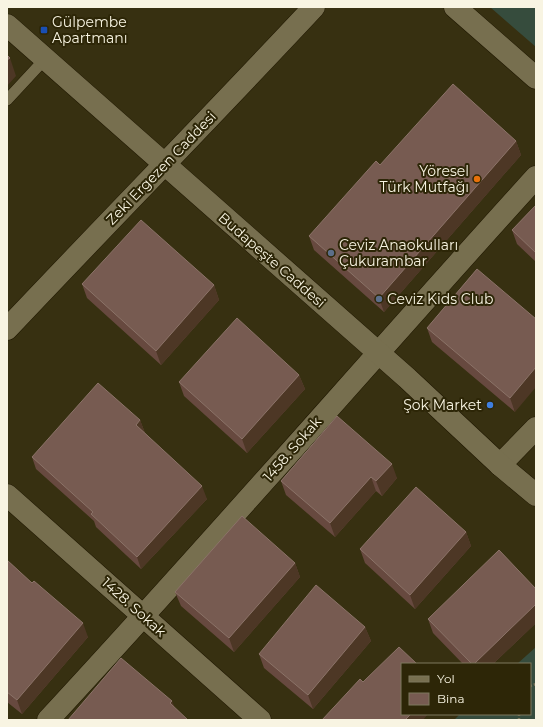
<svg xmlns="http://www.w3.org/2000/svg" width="543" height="727" font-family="Montserrat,sans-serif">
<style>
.green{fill:#364c3d}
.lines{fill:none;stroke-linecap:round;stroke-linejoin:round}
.service-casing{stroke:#1f1700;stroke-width:12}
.minor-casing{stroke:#1f1700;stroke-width:23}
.tertiary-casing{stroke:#1f1700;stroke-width:23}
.path{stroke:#7a7459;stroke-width:2.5;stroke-dasharray:2 2;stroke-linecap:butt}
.service{stroke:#776f4f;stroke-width:11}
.minor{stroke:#776f4f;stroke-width:22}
.tertiary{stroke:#776f4f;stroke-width:22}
.wall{fill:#67493f}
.shaded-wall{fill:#4d3725}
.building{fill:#775b51;stroke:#8b7368}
.transit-dot{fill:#1a4fb4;stroke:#2d2607;stroke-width:1.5}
.food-dot{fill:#e8710a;stroke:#2d2607;stroke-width:1.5}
.service-dot{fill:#5c6f8a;stroke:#2d2607;stroke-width:1.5}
.shop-dot{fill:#3f7fe0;stroke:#2d2607;stroke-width:1.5}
.labels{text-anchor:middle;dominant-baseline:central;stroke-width:4;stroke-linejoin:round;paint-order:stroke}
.poi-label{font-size:14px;fill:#f8f4e2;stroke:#2d2607;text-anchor:start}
.street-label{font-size:14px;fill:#f8f4e2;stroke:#2d2607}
</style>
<rect width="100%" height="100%" fill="#373011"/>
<path class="green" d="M490,7h46v40z
M536,647v73h-82l6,-6h70v-50h-13z"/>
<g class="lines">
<g class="service-casing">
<path id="service" d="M7,100l38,-41"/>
</g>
<g class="minor-casing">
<path id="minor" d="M455,7l81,71
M7,329c102,-108 206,-214 307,-322
M500,465l36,-37
M7,495l253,225
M48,720c165,-178 324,-362 488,-543"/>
</g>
<g class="tertiary-casing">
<path id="tertiary" d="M7,25l400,353 93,87 36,30"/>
</g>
<path class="path" d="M530,686l6,-2
M519,720v-6"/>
<use href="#service" class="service"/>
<use href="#minor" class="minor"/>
<use href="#tertiary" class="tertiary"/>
</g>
<path class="wall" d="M516,141l5,14 -137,157 -70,-62 -5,-14 71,-71z
M536,205v57l-19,-18 -5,-14z
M477,269l38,143 -83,-70 -5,-14z
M82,284l132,1 5,15 -58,65 -74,-67z
M299,375l6,14 -58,64 -63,-57 -5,-14z
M337,416l60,62 -15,18 -6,-5 -41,46 -49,-42 -5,-14z
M140,420l5,13 62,66 -66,70 -45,-42 -2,-6 -58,-52 -4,-12z
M466,532l5,14 -56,63 -50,-46 -5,-14z
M7,560l81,77 -66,77 -15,-12z
M295,563l5,14 -66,75 -53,-46 -6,-14z
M536,589v34l-43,41h-30l-30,-31 -5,-14z
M365,627l6,14 -58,68 -49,-41 -5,-14z"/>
<path class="shaded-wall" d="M10,58l6,18 -9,10v-26z
M516,141l5,14 -137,157 -5,-14z
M214,285l5,15 -58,65 -5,-14z
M536,367v20l-21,25 -5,-14z
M299,375l6,14 -58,64 -5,-14z
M140,420l5,13 -9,-8z
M392,464l5,14 -15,18 -6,-15z
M371,477l5,14 -41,46 -5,-14z
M202,486l5,13 -66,70 -4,-12z
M466,532l5,14 -56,63 -5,-14z
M295,563l5,14 -66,75 -5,-14z
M536,604v19l-43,41h-19z
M83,623l5,14 -66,77 -5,-14z
M365,627l6,14 -58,68 -5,-14z
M172,701l6,14 -8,-12z
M411,714h17l-5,6h-18z"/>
<path class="building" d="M7,55l3,3 -3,2z
M453,84l63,57 -137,157 -70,-62 67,-75 4,4z
M536,205v48l-24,-23z
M141,220l73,65 -58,66 -74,-67z
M477,269l59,50v48l-26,31 -83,-70z
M237,318l62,57 -57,64 -63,-57z
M98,383l42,37 -4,5 66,61 -65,71 -46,-43 2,-2 -61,-55z
M337,416l55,48 -16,17 -5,-4 -41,46 -49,-42z
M416,487l50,45 -56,63 -50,-46z
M242,516l53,47 -66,75 -54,-46z
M499,550l37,39v15l-62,60h-2l-44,-45z
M7,560l25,23 2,-2 49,42 -66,77 -10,-8z
M316,585l49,42 -57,68 -49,-41z
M399,647l18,17h-15v50h9l-6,6h-83l38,-41 3,3z
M121,658l51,43 -2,2 18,17h-120z"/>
<rect class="transit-dot" x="40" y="26" width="8" height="8" rx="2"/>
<circle class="food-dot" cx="477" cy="179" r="4"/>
<g class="service-dot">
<circle cx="331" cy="253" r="4"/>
<circle cx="379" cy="299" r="4"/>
</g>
<circle class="shop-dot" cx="490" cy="405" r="4"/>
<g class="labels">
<g class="poi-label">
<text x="52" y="22">Gülpembe<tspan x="52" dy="16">Apartmanı</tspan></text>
<text x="469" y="171" text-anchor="end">Yöresel<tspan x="469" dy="16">Türk Mutfağı</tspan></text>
<text x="339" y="245">Ceviz Anaokulları<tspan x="339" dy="16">Çukurambar</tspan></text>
<text x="387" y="299">Ceviz Kids Club</text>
<text x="482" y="405" text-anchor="end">Şok Market</text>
</g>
<g class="street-label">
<text transform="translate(161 168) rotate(-46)">Zeki Ergezen Caddesi</text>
<text transform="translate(272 260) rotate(41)">Budapeşte Caddesi</text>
<text transform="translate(292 449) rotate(-49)">1458. Sokak</text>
<text transform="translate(134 607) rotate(42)">1428. Sokak</text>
</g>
</g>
<rect width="543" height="727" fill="none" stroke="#f8f4e2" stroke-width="16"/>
<rect x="401" y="663" width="130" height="52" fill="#2d2607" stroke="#7e785f"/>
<rect x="409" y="676" width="20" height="6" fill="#776f4f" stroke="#7e785f"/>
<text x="437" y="683" font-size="12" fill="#f8f4e2">Yol</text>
<rect x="409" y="693" width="20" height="12" fill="#775b51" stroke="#7e785f"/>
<text x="437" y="703" font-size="12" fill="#f8f4e2">Bina</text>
</svg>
